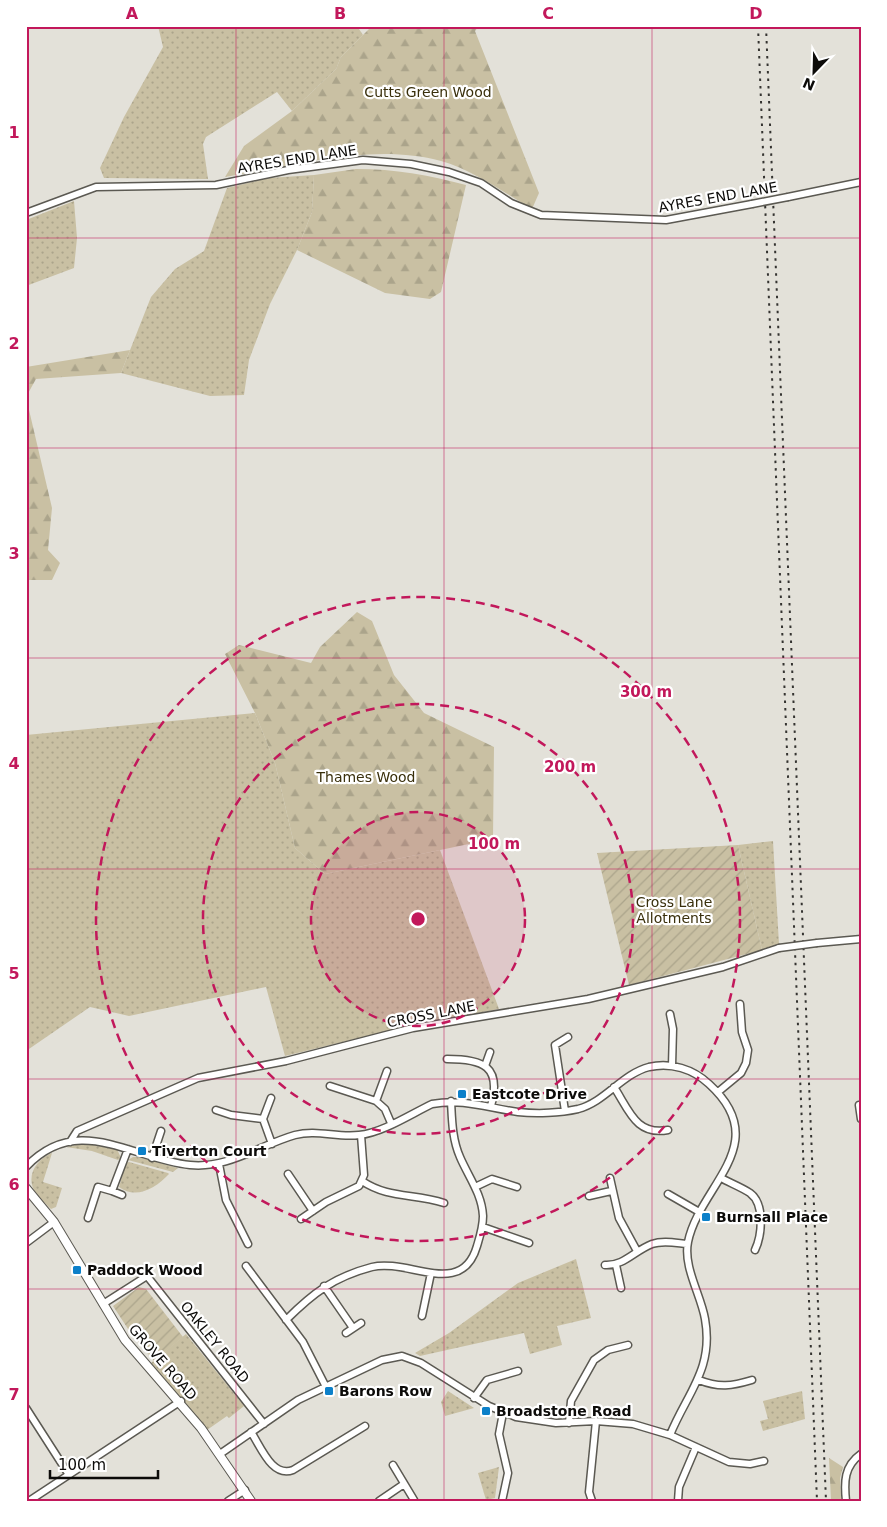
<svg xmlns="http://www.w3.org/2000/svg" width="887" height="1527" font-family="'DejaVu Sans',sans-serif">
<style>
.grass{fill:url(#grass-dots)}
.forest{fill:url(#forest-firs)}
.garden{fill:url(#garden-furrows)}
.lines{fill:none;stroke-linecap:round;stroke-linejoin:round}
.minor-casing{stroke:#5b5952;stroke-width:9}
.tertiary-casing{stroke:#5b5952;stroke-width:10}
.minor{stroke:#fff;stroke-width:6}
.tertiary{stroke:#fff;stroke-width:8}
.rail{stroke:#343330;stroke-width:2;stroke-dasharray:2.5 5;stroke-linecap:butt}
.minor-bridge-casing{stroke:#5b5952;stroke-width:9;stroke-linecap:butt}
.minor-bridge{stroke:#fff;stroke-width:6}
.grid{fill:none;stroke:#c2185b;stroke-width:1;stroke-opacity:0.55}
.ring{fill:none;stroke:#c2185b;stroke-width:2.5;stroke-dasharray:9 6}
.poi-dot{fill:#0c80c9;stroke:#fff;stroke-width:2}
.labels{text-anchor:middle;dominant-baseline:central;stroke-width:4.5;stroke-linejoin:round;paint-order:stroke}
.park-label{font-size:14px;fill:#392f0b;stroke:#fff}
.street-label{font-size:14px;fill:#0c0b09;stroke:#fff}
.poi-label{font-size:14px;font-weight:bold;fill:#0c0b09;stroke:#fff;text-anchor:start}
.centre{fill:#c2185b;stroke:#fff;stroke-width:2.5}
.ring-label{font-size:15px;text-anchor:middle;font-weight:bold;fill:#c2185b;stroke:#fff;stroke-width:4.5;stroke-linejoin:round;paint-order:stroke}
.neatline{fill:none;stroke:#c2185b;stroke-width:2}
.grid-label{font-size:16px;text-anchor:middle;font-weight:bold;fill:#c2185b}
</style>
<defs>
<pattern id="grass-dots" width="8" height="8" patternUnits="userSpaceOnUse" patternTransform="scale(1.25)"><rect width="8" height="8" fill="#c9c0a3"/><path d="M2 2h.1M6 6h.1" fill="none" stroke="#aba48b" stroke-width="1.8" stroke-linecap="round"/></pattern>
<pattern id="forest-firs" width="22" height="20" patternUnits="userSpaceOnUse" patternTransform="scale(1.25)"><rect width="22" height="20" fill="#c9c0a3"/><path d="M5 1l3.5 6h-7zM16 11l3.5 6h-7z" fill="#aba48b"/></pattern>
<pattern id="garden-furrows" width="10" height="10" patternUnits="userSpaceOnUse" patternTransform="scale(1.25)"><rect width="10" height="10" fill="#c9c0a3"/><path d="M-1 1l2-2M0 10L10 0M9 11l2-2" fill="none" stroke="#aba48b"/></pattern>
</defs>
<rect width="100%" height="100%" fill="#e3e1d9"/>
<path class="grass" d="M158,26h199l6,9 -22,22 -5,12 -44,42 -15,-19 -71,45 -3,7 5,35 -104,-1 -4,-10 24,-51 39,-70z
M314,175l-2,37 -15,38 -27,54 -21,56 -5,35 -34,1 -89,-23 30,-76 24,-28 29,-18 23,-63 42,-10z
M74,201l3,37 -3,30 -48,18v-66z
M255,713l20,50 20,85 30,26 115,-24 59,159 -83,15 -131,32 -19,-69 -137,29 -39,-9 -64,44v-316z
M773,841l6,103 -17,6 -24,-105z
M87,1143l15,1 15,5 4,9 -3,2 -26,-9 -26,-4z
M52,1153l-9,29 19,6 -6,19 -5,2c-6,-6 -15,-13 -18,-21 -6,-16 6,-30 19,-35z
M133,1157h5l40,11 -5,4 -45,-12z
M129,1162l39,11 1,1c-13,14 -33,26 -50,13l7,-24z
M576,1259l15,59 -34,8 5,19 -32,9 -6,-21 -104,23 -5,-3 34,-20 69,-50z
M186,1334l58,72 -15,12 -2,-2 -20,14 -56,-67z
M448,1391l26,17 -29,8 -4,-14z
M802,1391l3,28 -42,12 -3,-10 8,-2 -5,-18z
M499,1467l-4,31 -9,2 -8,-27z"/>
<path class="forest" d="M372,26h107l-4,5 64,162 -7,16c-29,-17 -59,-39 -91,-48 -68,-19 -149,5 -216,16l19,-31 48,-35 44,-42 5,-12z
M356,169c40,0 72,6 110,16l-25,107 -11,7 -45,-6 -88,-43 15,-38 2,-37z
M130,350l-9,23 -85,6 -10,18v-30z
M26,397l26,111 -4,42 12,13 -8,17h-26z
M357,612l15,9 22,54 30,38 70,34 -1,92 -168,35 -30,-26 -20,-85 -20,-50 -30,-59 14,-9 72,18 9,-16z
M829,1458l14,9 -3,11 1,23h-10z"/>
<path class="garden" d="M738,845l24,105 -133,35 -32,-132z
M139,1287l7,2 37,48 -29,24 -24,-29 -17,-26z"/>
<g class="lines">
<g class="minor-casing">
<path id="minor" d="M788,197l73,-15
M26,213l70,-26 120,-2 72,-15 75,-10 48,4 38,8 32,11 30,20 30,12 125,5 86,-16
M817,943l44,-4
M670,1014l3,15 -1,37
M447,1059c36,0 55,7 44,47
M485,1066l5,-14
M387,1071l-11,30 9,8 6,14
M330,1086l46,15
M614,1087c15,23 22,49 54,43
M718,1092l23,-19 5,-10 2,-13 -6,-18 -2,-28
M271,1098l-8,21 9,25
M859,1105l2,14
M216,1110l15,5 32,4
M565,1111l-10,-66 13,-8
M70,1142l7,-11 121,-53 88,-17 127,-33 175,-29 135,-32 56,-19
M152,1158l9,-27
M219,1164l7,36 22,44
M26,1167c52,-55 105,-8 164,-2 38,4 70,-20 105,-30 22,-6 42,3 64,0 23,-2 52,-21 73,-31 31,-6 56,4 86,8 18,2 42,1 60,-3 27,-7 44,-35 71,-42 22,-5 44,2 60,17 66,60 -10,102 -21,158 -5,25 13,53 17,77 9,50 -18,74 -35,116
M288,1174l25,37
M610,1178l9,40 18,33
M721,1178c9,5 20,9 29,15 15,11 12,42 5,57
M362,1181c27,18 52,12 82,22
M475,1187l17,-8 25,8
M668,1194l33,19
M122,1195l-10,-4 16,-42
M589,1196l22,-5
M88,1218l10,-31 14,4
M301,1219l25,-17 33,-16 5,-11 -3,-40
M483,1227l46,16
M26,1243l28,-21
M605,1265c19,1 29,-14 47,-21 11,-4 24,-1 35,0
M616,1265l5,23
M246,1266l57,76 23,45
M146,1268l1,8 117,148
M324,1286l29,42
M103,1304l44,-28
M422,1316l9,-43
M286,1320c27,-27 48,-43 86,-53 36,-9 90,32 105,-21 3,-10 6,-19 6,-30 -1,-22 -15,-40 -23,-59 -8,-18 -8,-38 -9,-56
M346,1333l15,-10
M699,1380c20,8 33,6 53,0
M474,1398l13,-18 31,-9
M26,1408l43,67
M569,1423l2,-22 23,-41 14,-10 20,-5
M251,1432c10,15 21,46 42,38l72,-44
M220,1454l78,-54 84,-40 20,-4 19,7 68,43 27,11 40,6 40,-2 37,3 37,11 59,27 21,2 14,-3
M393,1465l21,35
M29,1501l152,-100
M228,1501l17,-11
M379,1501l25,-17
M502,1501l6,-28 -9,-39 4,-21
M592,1501l-3,-9 7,-71
M678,1501l1,-14 17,-40
M846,1501c-2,-19 -2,-35 15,-47"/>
</g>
<g class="tertiary-casing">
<path id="tertiary" d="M26,1188l28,34 71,118 76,88 50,73"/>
</g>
<use href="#minor" class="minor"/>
<use href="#tertiary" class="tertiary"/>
<path class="rail" d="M758,26l59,1475
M766,26l60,1475"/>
<g class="minor-bridge-casing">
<path id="minor-bridge" d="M752,204l36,-7
M779,948l38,-5"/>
</g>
<use href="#minor-bridge" class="minor-bridge"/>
</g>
<path class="grid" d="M236,26v1475M444,26v1475M652,26v1475M26,238h835M26,448h835M26,658h835M26,869h835M26,1079h835M26,1289h835"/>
<circle cx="418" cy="919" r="107" fill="#c2185b" fill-opacity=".12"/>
<g class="ring">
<circle cx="418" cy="919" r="107"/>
<circle cx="418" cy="919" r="215"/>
<circle cx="418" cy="919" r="322"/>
</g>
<g class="poi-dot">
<rect x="457" y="1089" width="10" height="10" rx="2.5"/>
<rect x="137" y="1146" width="10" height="10" rx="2.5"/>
<rect x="701" y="1212" width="10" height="10" rx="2.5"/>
<rect x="72" y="1265" width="10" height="10" rx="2.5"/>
<rect x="324" y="1386" width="10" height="10" rx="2.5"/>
<rect x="481" y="1406" width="10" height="10" rx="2.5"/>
</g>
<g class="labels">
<g class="park-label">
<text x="428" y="92">Cutts Green Wood</text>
<text x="366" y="777">Thames Wood</text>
<text x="674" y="902">Cross Lane<tspan x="674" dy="16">Allotments</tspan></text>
</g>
<g class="street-label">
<text transform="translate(297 159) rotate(-9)">AYRES END LANE</text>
<text transform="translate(718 197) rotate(-10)">AYRES END LANE</text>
<text transform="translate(431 1014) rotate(-11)">CROSS LANE</text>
<text transform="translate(215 1342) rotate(51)">OAKLEY ROAD</text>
<text transform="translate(163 1362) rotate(49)">GROVE ROAD</text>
</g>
<g class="poi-label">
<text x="472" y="1094">Eastcote Drive</text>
<text x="152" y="1151">Tiverton Court</text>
<text x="716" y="1217">Burnsall Place</text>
<text x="87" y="1270">Paddock Wood</text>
<text x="339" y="1391">Barons Row</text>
<text x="496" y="1411">Broadstone Road</text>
</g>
</g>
<circle cx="418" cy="919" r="8" class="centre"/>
<g class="ring-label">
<text x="646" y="697">300 m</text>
<text x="570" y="772">200 m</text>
<text x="494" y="849">100 m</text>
</g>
<rect width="887" height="1527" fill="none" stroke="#ffffff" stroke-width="55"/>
<g transform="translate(814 72) rotate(203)" stroke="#ffffff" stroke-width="4" paint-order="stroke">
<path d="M0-4L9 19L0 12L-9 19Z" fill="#0c0b09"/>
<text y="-8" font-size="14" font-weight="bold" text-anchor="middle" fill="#0c0b09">N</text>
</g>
<path d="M50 1470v8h108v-8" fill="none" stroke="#0c0b09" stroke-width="2.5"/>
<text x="58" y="1470" font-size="15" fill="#0c0b09" stroke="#ffffff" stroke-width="4" paint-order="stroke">100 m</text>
<rect x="28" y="28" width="832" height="1472" class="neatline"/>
<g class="grid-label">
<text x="132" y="19">A</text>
<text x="340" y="19">B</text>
<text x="548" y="19">C</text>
<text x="756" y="19">D</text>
<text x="14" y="138">1</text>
<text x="14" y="349">2</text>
<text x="14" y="559">3</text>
<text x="14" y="769">4</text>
<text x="14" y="979">5</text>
<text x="14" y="1190">6</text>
<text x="14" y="1400">7</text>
</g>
</svg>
